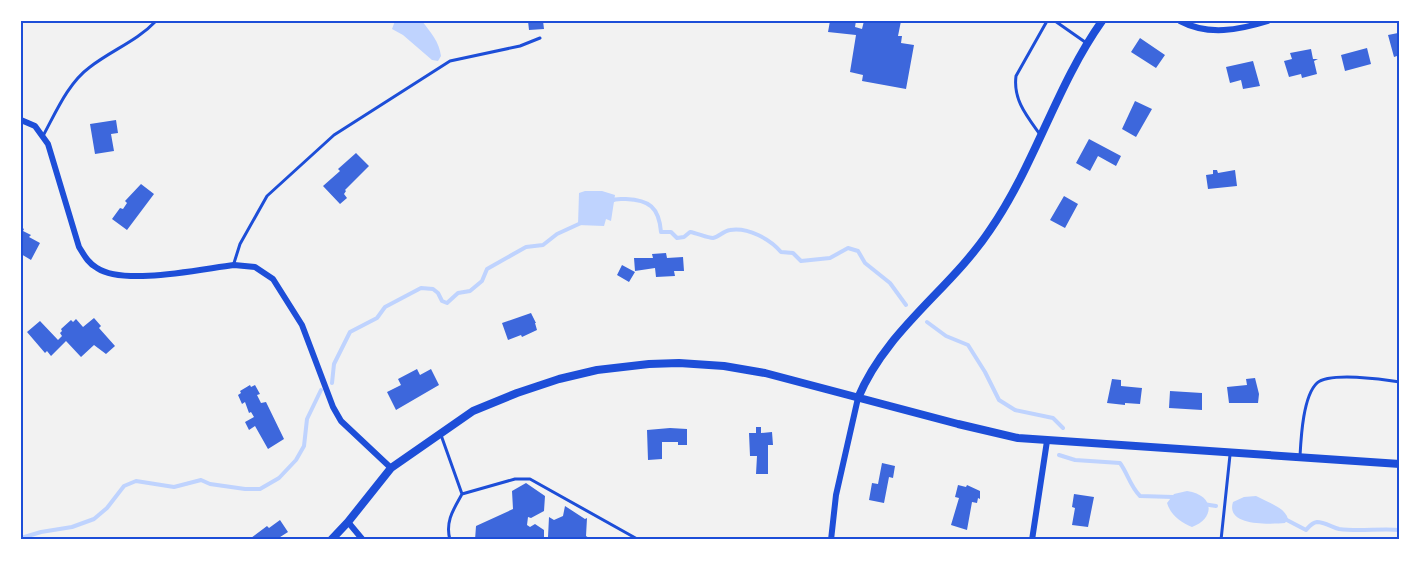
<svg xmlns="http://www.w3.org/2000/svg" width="1421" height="561" font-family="Jost,sans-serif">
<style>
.water{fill:#bfd3fe}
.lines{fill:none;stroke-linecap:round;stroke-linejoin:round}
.stream{stroke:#bfd3fe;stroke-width:4}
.building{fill:#3d67dc}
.service{stroke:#1d4ed8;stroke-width:3}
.minor{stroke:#1d4ed8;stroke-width:6}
.tertiary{stroke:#1d4ed8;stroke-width:8}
.neatline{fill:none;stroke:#1d4ed8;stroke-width:2}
</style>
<rect width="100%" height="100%" fill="#f2f2f2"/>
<path class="water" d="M395,21h27c9,12 17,20 19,35l-3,5 -6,-1 -29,-25 -11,-6z
M585,191h17l13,4 -4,26 -5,-2 -2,7 -26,-1 1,-32z
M1187,491c28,4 28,28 5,36 -11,-4 -22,-13 -25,-24l7,-9z
M1256,496c11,6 29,11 32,23l-3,4c-14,1 -60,4 -52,-21l11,-5z"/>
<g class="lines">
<path class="stream" d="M611,201c5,-3 9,-2 15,-2 23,1 33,8 35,33h10l6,6 7,-1 6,-5c7,1 17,6 23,6 6,-1 10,-7 17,-8 18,-3 40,9 51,22l12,1 8,8 29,-3 18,-10 10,3 7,12 25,20 16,22
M927,322l19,14 22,9 17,27 14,28 16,10 38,8 10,10
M332,383l2,-19 16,-32 27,-14 8,-11 36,-19 12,1 5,4 4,8 5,2 11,-10 12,-2 12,-10 5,-12 39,-22 17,-2 14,-11 24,-11
M1059,455l16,5 45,3c8,11 10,23 20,33l33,1
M1203,504l13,2
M1283,518l23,12c3,-3 5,-7 11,-8 7,0 15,5 22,7 21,3 40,-1 61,1
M21,538l20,-6 31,-5 22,-8 13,-11 17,-22 12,-5 38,6 27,-7 9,4 35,5h15l19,-11 17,-18 8,-14 3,-27 14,-29"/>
</g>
<path class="building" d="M528,21h15l1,8 -15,1z
M830,21h26l-1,6 7,2 2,-8h37l-3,15h4l-1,7 13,2 -8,44 -44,-8 1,-6 -13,-3 6,-37 -28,-3z
M1400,30v25l-6,2 -6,-22 10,-2 -1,-2z
M1140,38l25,17 -9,13 -25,-16z
M1367,48l4,16 -26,7 -4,-16z
M1311,49l2,10h5l-4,2 3,13 -15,4 -1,-4 -12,3 -5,-16 8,-2 -2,-6z
M1253,61l7,25 -17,3 -2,-9 -11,3 -4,-16z
M1135,101l17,8 -16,28 -14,-8z
M116,120l2,13 -7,1 3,17 -19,3 -5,-30z
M1089,139l32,17 -5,10 -18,-10 -8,15 -14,-8z
M356,153l13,13 -24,24 1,1 -2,3 3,4 -7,6 -17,-18 17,-15 -2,-2z
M1213,170h4l1,3 17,-3 2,16 -29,3 -2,-14 7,-1z
M141,184l13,10 -27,36 -15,-11 8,-11 3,1 4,-6 -2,-2z
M1064,196l14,8 -13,24 -15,-8z
M21,227l3,2 -1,2 8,4 -2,2 11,6 -9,17 -10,-6z
M666,253l1,5 16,-1 1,14h-10l1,5 -19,1 -1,-9 -20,3 -1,-13h19l-1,-4z
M622,265l13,7 -6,10 -12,-7z
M531,313l5,10h-1l2,7 -15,7 -1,-2 -13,5 -6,-17z
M94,318l7,8 -2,2 16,18 -9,8 -12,-9 -13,12 -15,-16 -15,15 -4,-5 -2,2 -18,-21 13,-11 18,19 4,-4 -2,-3 2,-2 -1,-2 10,-9 2,2 3,-3 7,8z
M417,369l3,6 11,-6 8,16 -43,25 -9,-18 14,-7 -3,-6z
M1255,378l4,16 -1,9h-29l-2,-16 20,-2 -1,-6z
M1112,379l9,1v6l21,2 -2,16 -15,-1v2l-18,-2z
M250,385l1,2 4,-2 5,9 -3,1 4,8 5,-1 18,37 -16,10 -13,-23 -6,4 -4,-8 9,-5 -3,-5 -2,1 -4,-11 -3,2 -4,-9 3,-2 -1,-2z
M1170,391l32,2v17l-33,-2z
M756,427h5v6l11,-1 1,13h-5v29h-12l1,-18h-7l-1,-23h7z
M670,428l17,1v16h-9v-3h-16v17l-14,1 -1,-30z
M882,463l13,3 -2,12 -4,-1 -5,26 -15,-3 3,-17 6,1z
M526,483l19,13 -1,15 -13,7 -3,-1 -1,8 3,2 5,-3 9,6v10h-69l1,-14 37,-17 -1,-18z
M958,485l8,2 1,-2 13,6v8l-2,-1 -1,5 -5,-1 -5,28 -16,-5 8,-27 -4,-1z
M1074,494l20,3 -6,30 -16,-2 3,-17 -3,-1z
M565,506l20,13 2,-1 -1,18 6,4h-45l-3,-2 4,-1 1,-20 5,3 9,-4z
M280,520l8,12 -11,7 -24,1 -2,-2 16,-12 2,2z"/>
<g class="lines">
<path class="service" d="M1055,21l30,21
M1039,133c-13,-18 -26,-34 -23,-57l31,-55
M43,136c13,-24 25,-53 47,-69 22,-17 47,-26 66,-46
M234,263l6,-19 27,-48 67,-61 116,-74 70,-15 20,-8
M441,435l21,59 53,-15h15l109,61
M1300,456c1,-18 3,-60 17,-73 12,-11 66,-4 83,-1
M450,540c-5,-18 3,-30 12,-46
M1221,540l9,-85"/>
<path class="minor" d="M1180,21c28,15 59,9 88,0
M21,120l14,6 13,18 31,103c5,8 9,16 18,21 27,18 104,1 137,-3l21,2 18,12 29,46 31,82 8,14 50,47
M348,522l15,18
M831,540l5,-45 22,-97
M1032,540l15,-99"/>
<path class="tertiary" d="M858,398c28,-68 92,-108 132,-168 45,-65 66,-144 112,-209
M331,540l17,-18 43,-54 82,-57 44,-18 42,-14 38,-9 52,-6 30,-1 45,3 41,7 193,51 60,14 382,26"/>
</g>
<rect width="1421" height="561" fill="none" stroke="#ffffff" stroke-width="45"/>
<rect x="22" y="22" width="1376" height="516" class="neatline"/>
</svg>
